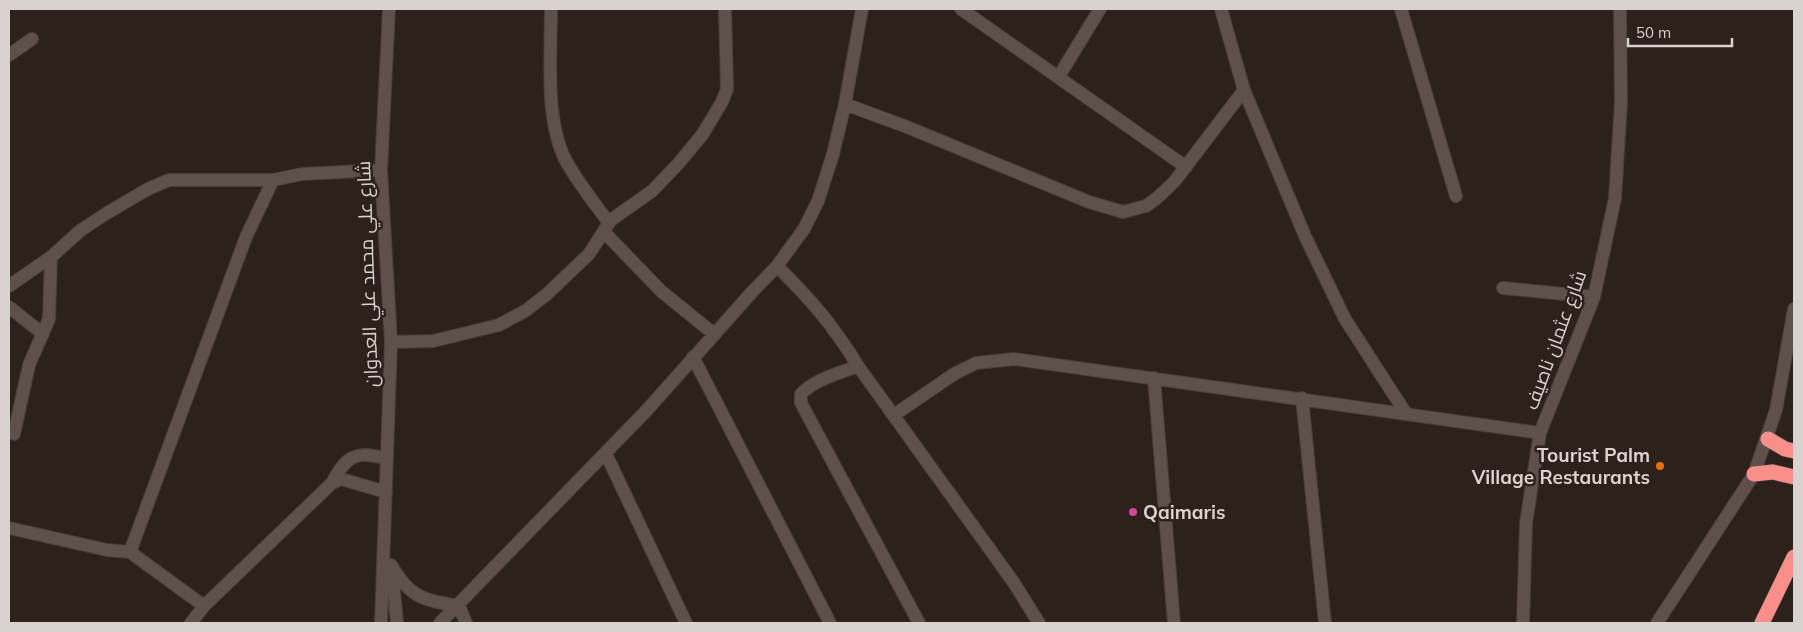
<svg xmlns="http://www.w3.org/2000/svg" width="1803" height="632" font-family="Mulish,Cairo,sans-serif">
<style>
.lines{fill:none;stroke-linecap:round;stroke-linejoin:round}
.minor-casing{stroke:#483e3a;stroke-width:14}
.highway-casing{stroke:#483e3a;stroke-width:16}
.minor{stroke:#5e514b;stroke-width:12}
.highway{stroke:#f88f8b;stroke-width:15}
.food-dot{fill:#e8710a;stroke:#2d211c;stroke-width:2}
.hotel-dot{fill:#d1479c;stroke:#2d211c;stroke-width:2}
.labels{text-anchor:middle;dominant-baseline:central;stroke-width:5;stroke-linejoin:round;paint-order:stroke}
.street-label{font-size:19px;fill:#dad2cf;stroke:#2d211c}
.poi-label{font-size:19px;font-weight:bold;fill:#dad2cf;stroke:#2d211c;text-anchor:end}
</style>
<rect width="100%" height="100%" fill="#2d211c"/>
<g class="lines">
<g class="minor-casing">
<path id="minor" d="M551,9c0,44 -6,107 13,148 12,24 30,45 45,66
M961,9l225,158
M1221,9l23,81 61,146 40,83 60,93
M1401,9l55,187
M9,55l23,-16
M1059,76l41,-67
M845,104l62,23 182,75 34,10 23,-6 11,-8 17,-16 70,-92
M605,233l56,58 53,43
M777,266c34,34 56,59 81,100l156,217 25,40
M9,286l42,-29 30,-27 26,-17 41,-24 21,-9h104l29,-6 79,-4
M1503,288l91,9
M9,307l34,27
M391,342l42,-1 66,-16 26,-14 21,-16 43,-41 22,-34 41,-29 26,-27 24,-29 20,-33 5,-13 -2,-80
M693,357l137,266
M858,366c-18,7 -43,13 -57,28v9l118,220
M1154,378l20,245
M1302,398l23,225
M894,415l60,-41 22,-11 38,-4 526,74
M14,434l15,-69 20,-46 2,-62
M606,454l80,169
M332,483l9,-4 45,13
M9,528l98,22 23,2 74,54
M130,552l116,-315 27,-57
M391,565c19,33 32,35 68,41l7,17
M392,570l5,53
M191,623l13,-17 128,-123c15,-28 24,-33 55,-24
M381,623l10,-281 -10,-172 8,-161
M440,623l207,-213 106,-119 24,-25 27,-37 14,-28 15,-47 12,-50 17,-95
M1523,623l3,-100 14,-90 54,-136 21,-99 6,-96 -1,-93
M1657,623l97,-149 22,-64 18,-101"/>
</g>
<g class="highway-casing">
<path id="highway" d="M1768,439l17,10 9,2
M1754,474l19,-2 21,5
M1762,623l32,-66"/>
</g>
<use href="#minor" class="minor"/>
<use href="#highway" class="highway"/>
</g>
<circle class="food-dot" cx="1660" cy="466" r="5"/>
<circle class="hotel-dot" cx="1133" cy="512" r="5"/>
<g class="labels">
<g class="street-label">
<text transform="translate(367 274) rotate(-92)">شارع علي محمد علي العدوان</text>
<text transform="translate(1555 340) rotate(-70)">شارع عثمان ناصيف</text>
</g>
<g class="poi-label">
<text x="1650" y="455">Tourist Palm<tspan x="1650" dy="22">Village Restaurants</tspan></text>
<text x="1143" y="512" text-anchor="start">Qaimaris</text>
</g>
</g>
<rect width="1803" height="632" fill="none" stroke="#dad2cf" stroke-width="20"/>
<path d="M1628 38v8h104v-8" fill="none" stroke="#dad2cf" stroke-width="2.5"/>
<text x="1636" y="38" font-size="15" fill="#dad2cf" stroke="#2d211c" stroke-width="4" paint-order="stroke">50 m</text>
</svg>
